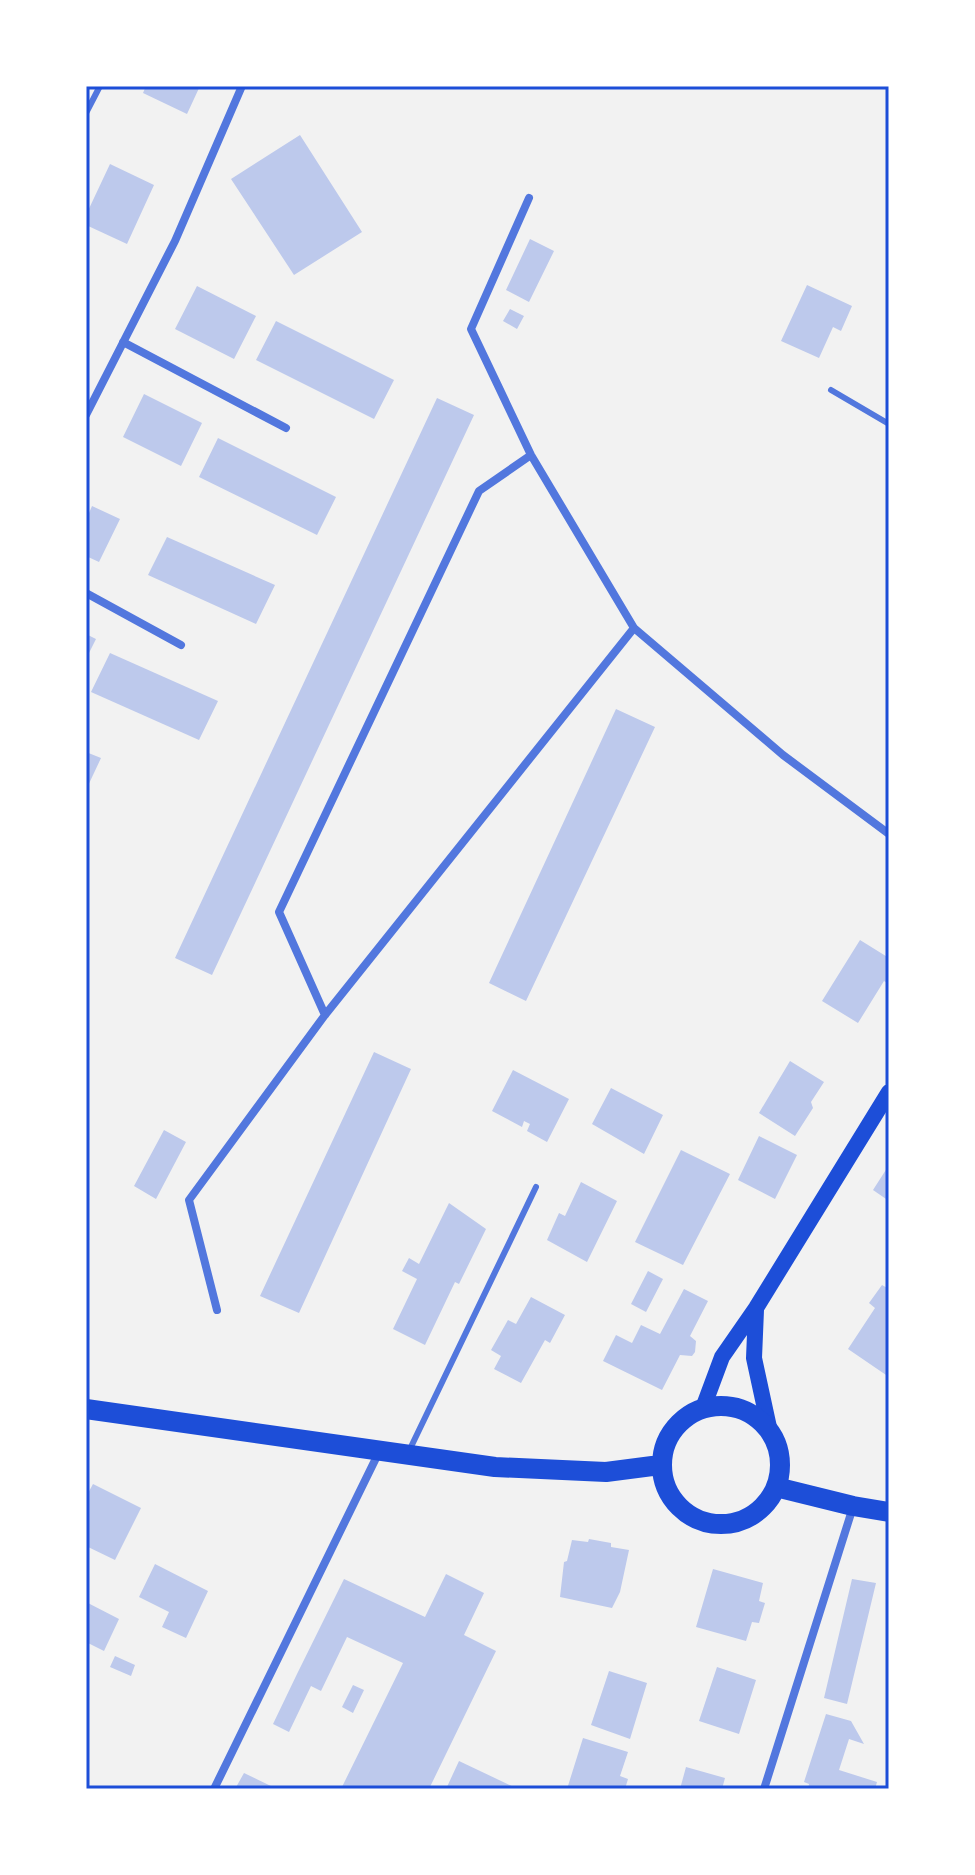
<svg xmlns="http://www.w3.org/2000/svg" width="975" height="1875" font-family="Overpass,sans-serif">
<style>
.building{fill:#bdc9ec}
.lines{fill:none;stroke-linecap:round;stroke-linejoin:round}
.service{stroke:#5277de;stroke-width:6}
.minor{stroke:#5277de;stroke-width:8}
.secondary{stroke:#1d4ed8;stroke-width:16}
.primary{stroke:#1d4ed8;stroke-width:20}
.neatline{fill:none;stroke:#1d4ed8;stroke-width:3}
</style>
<rect width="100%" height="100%" fill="#f2f2f2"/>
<path class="building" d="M146,86h54l-13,28 -44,-21z
M300,135l62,97 -68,43 -63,-96z
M110,164l44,21 -27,59 -41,-19v-10z
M530,239l24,12 -25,51 -23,-12z
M807,285l45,21 -11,25 -8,-4 -14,31 -38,-17z
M197,286l59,30 -22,43 -59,-30z
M510,309l14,7 -7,13 -14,-8z
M276,321l118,59 -20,39 -118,-59z
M144,394l58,29 -21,43 -58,-29z
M437,398l37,17 -262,560 -37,-17z
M218,438l118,59 -19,38 -118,-58z
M92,506l28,13 -21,43 -13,-6v-36z
M167,537l108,48 -19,39 -108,-49z
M86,634l10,5 -10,20z
M110,653l108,48 -19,39 -108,-48z
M616,709l39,18 -129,274 -37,-18z
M86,752l15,6 -15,32z
M860,940l29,18v23l-2,2 -3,-2 -26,42 -36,-22z
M374,1052l37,17 -112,244 -39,-17z
M790,1061l34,21 -13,20 2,6 -18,28 -36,-23z
M513,1070l56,29 -22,43 -20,-11 3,-7 -6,-3 -2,6 -30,-16z
M611,1088l52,27 -19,39 -52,-30z
M164,1130l22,12 -30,57 -22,-13z
M759,1136l38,19 -22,44 -37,-19z
M681,1150l49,24 -47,91 -48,-23z
M889,1165v36l-16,-11z
M581,1182l36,19 -30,61 -40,-22 12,-27 6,3z
M449,1203l37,26 -27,55 -4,-2 -30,63 -32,-16 24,-50 -15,-8 7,-13 10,6z
M648,1271l15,8 -17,33 -15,-8z
M882,1285l7,4v88l-41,-28 27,-41 -6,-5z
M684,1289l24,12 -18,35 6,5 -1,11 -3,4 -12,-1 -18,35 -59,-29 13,-26 16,8 9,-18 19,9z
M531,1297l34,18 -15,28 -5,-3 -24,43 -27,-14 7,-13 -10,-6 17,-30 8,4z
M93,1484l48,24 -26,52 -29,-14v-49z
M589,1539l22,4v4l18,3 -9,42 -8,16 -52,-11 4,-35 3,-1 5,-21 16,2z
M155,1564l53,27 -22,47 -24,-11 7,-15 -30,-15z
M713,1569l50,14 -4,18 6,2 -6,20 -7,-1 -6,19 -50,-14z
M446,1574l38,19 -20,42 32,16 -67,138h-88l62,-126 -56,-26 -26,54 -10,-5 -22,46 -16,-8 24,-50 47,-95 81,38z
M852,1579l24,4 -29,121 -23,-6z
M86,1602l33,17 -15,32 -18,-9z
M115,1656l20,9 -4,11 -21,-9z
M717,1667l39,13 -17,54 -40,-13z
M609,1671l38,12 -17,56 -39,-14z
M353,1685l11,5 -11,23 -11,-6z
M826,1714l25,7 13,23 -15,-5 -10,31 38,12 -2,7h-67l1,-5 -5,-2z
M583,1738l45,14 -8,24 8,3 -3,10h-58z
M459,1761l59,28h-72z
M686,1767l39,11 -3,11h-42z
M244,1773l29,14 -2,2h-36z"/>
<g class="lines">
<path class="service" d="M86,113l14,-27
M831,390l58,34
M409,1451l127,-264"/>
<path class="minor" d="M529,198l-58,131 60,126 103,173 149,127 106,79
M123,342l163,86
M86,415l89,-174 67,-155
M86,593l95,52
M325,1015l-46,-103 200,-421 52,-36
M217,1310l-28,-110 136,-185 309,-387
M214,1789l165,-337
M764,1789l89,-282"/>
<path class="secondary" d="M756,1310l-2,48 16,74
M703,1408l19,-51 34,-49 133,-216"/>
<path class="primary" d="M662 1465a59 59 0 1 1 118 0a59 59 0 1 1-118 0Z
M86,1409l409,58 111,5 54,-7
M776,1487l77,19 36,6"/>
</g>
<rect width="975" height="1875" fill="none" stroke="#ffffff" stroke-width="176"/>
<rect x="88" y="88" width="799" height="1699" class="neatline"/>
</svg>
